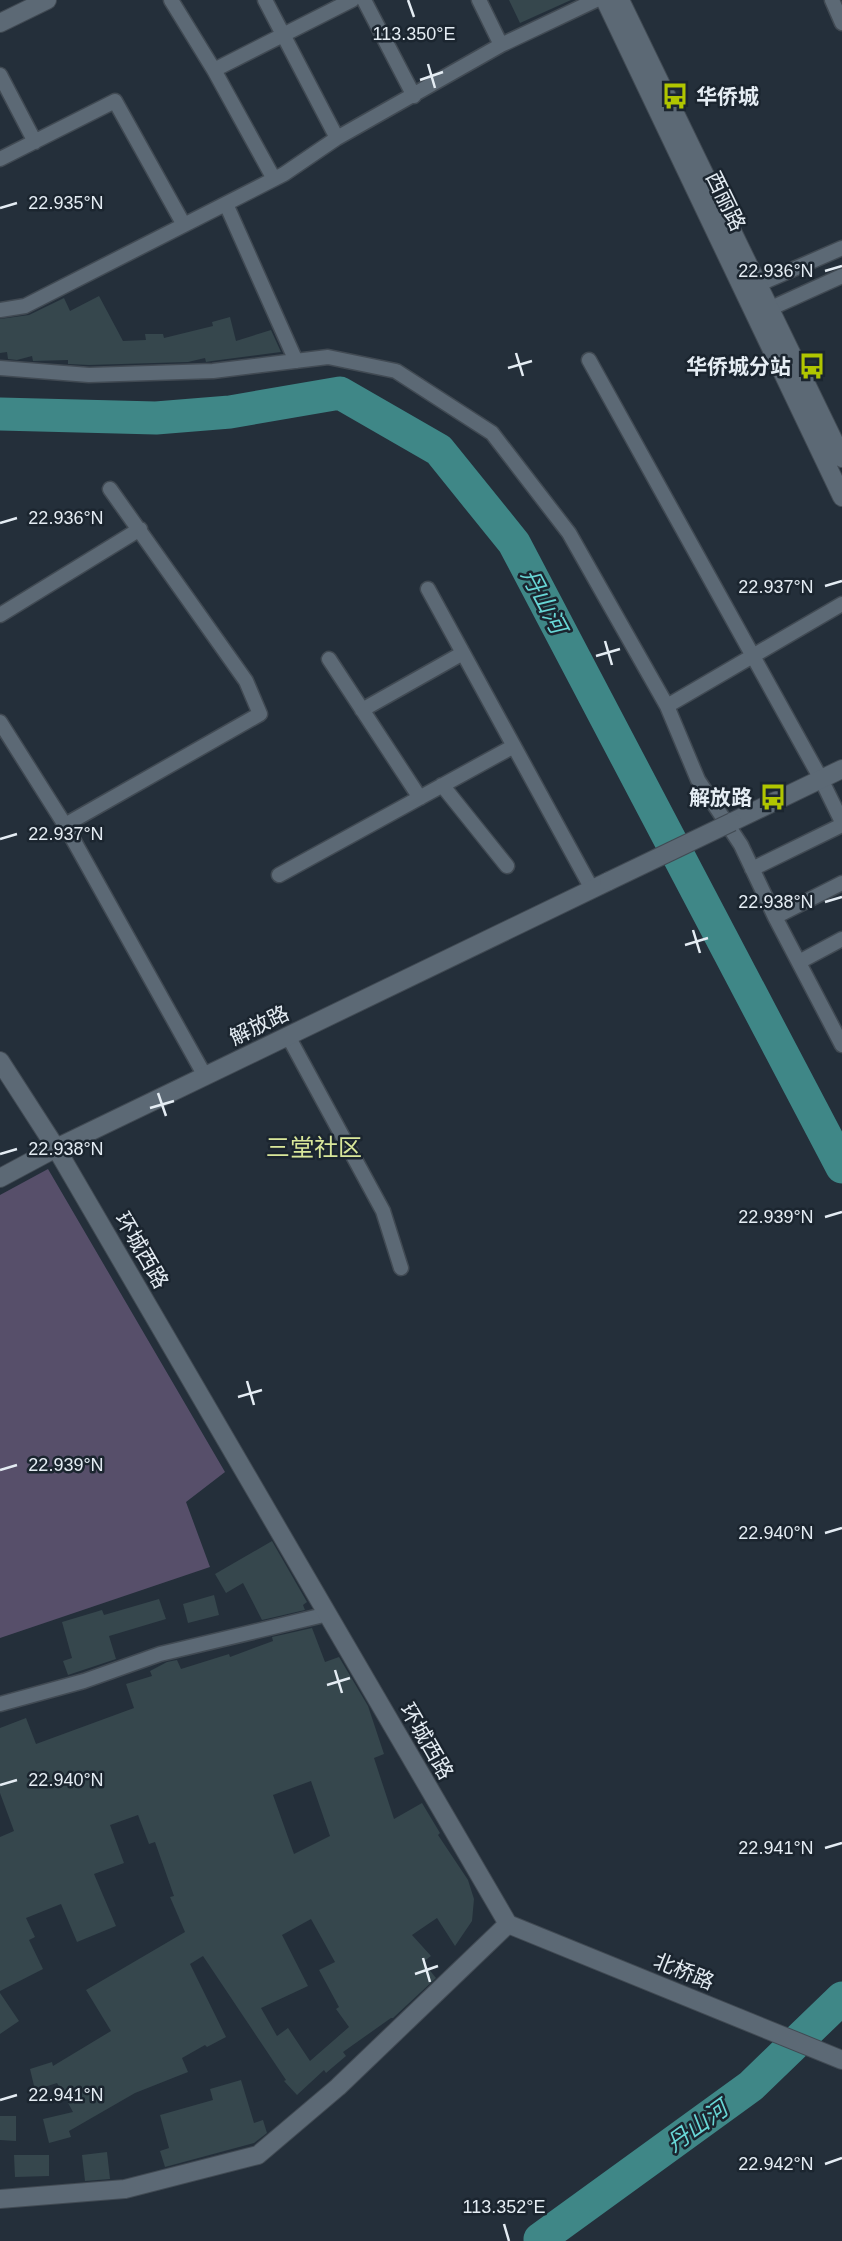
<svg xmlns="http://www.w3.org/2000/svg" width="842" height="2241" font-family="Helvetica,'Noto Sans SC',sans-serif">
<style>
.green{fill:#574f6a}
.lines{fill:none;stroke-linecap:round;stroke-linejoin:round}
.river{stroke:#3f8787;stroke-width:33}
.building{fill:#36474d;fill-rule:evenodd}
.street-casing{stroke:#414a53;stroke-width:17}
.secondary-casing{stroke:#414a53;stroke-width:20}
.street{stroke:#5c6975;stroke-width:14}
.secondary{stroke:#5c6975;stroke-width:18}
.secondary-bridge-casing{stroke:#414a53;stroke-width:20;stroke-linecap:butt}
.secondary-bridge{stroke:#5c6975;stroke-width:18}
.ticks{fill:none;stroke:#e4ecf3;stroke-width:2.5}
.labels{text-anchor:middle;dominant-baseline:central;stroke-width:5;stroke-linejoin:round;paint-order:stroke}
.poi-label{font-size:21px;font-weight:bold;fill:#e4ecf3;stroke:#1b252f;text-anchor:end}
.street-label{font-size:21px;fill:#e4ecf3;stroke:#1b252f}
.water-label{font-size:23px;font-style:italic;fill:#68d7d6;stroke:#1b252f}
.quarter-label{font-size:24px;fill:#d9e79a;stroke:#1b252f}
.ticks-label{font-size:18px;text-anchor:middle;fill:#e4ecf3;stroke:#1b252f;stroke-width:5;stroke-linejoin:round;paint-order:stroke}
</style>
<rect width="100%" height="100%" fill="#242f3a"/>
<path class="green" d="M48,1169l177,303 -39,30 24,65 -210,71v-443z"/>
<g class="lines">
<path class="river" d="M0,414l156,4 74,-6 110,-19 99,57 75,93 328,624
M541,2241l-1,-2 211,-153 91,-88"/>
</g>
<path class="building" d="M509,0h62l-51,23z
M99,296l24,45 23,-1 -1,-6h18l1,4 49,-12 -1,-4 18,-5 6,24 35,-11 10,22 -69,9 -6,1 -1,-4 -17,4 -99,3 -21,-1v-4l-35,1 -1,-5 -15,4 -9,-1 -1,-7 -7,1v-34l29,-4 35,-17 6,13z
M272,1541l35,61 -4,3 2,5 -43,10 -19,-37 -17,10 -11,-19z
M214,1595l5,20 -31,8 -5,-19z
M159,1599l7,20 -57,17 7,23 -48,16 -5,-14 9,-3 -10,-36 40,-12 2,5z
M312,1628l13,34 14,-5 29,49 16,48 -10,4 20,61 28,-16 18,30 -2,2 30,45 6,19 -2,22 -17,25 -18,-28 -25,17 19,21 -8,6 13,16 -43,40h-2l-48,34 3,4 -20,17 -2,-3 -27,25 -13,-14 2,-1 -83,-124 -13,8 36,73 -19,10 -2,-2 -23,13 6,14 -53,21 -66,38 2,6 -22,6 -6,-24 30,-7 -16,-29 -22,7 -5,-21 22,-7 1,4 58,-35 -25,-41 99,-58 -15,-35 4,-1 -19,-54 -6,2 -11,-29 -28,10 14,38 -30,11 22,52 -39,16 -16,-38 -35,14 9,19 -6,3 14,29 -43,22v-154l14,-6 -14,-38v-65l26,-10 10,26 98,-36 -8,-24 26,-8 -2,-5 17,-9 10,-2 4,9 48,-15 1,3 43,-16 -1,-4zM311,1781l19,55 -36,18 -21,-59zM311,1919l24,43 -16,8 20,37 -3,2 13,18 -39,34 -22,-33 -11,8 -16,-28 47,-22 -26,-51z
M0,1993l19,28 -19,13z
M241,2080l13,43 9,-3 4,13 -13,10 -89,24 -5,-16 9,-3 -9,-33 53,-15 -3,-11z
M0,2116h16v25l-16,-1z
M107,2152l3,27 -25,2 -3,-26z
M14,2155h35v21l-34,1z"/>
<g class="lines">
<g class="street-casing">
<path id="street" d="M171,0l43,70 60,109
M265,0l72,138
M364,0l50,96
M479,0l22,45 95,-45
M832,0l10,23
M214,70l138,-70
M0,75l35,67
M0,159l115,-58 69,124
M226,204l70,157
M750,288l92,-40
M0,310l25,-4 259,-132 53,-36 164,-93
M760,313l82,-37
M589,360l232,419 21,43
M0,368l89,7 124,-4 115,-14 68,14 96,62 77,100 98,173 31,74 43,65 34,72 67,128
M428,589l164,300
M0,615l140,-86
M329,659l91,139
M667,706l175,-102
M362,710l101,-57
M0,722l65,103 140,251
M442,785l65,81
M65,825l195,-111 -14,-33 -136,-192
M752,869l90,-44
M279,875l235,-129
M775,917l67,-34
M799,962l43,-23
M288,1036l95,175 18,57
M0,1704l84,-23 76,-27 168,-40"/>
</g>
<g class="secondary-casing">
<path id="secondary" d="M605,0l237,497
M620,0l222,458
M0,23l47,-23
M732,822l110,-53
M0,1061l56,87 452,776
M0,1178l56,-30 553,-267
M508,1924l334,136
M0,2199l125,-10 133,-34 80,-68 170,-163"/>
</g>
<use href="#street" class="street"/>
<use href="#secondary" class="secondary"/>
<g class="secondary-bridge-casing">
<path id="secondary-bridge" d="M609,881l123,-59"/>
</g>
<use href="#secondary-bridge" class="secondary-bridge"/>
</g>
<path class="ticks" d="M408,0l6,17M428,64l7,24M420,80l23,-8M0,208l17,-5M825,271l17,-5M516,353l7,23M508,368l24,-7M0,523l17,-5M825,586l17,-5M605,641l7,24M596,656l24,-7M0,839l17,-5M825,902l17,-5M693,930l7,23M685,945l23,-7M158,1093l8,23M150,1108l24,-7M0,1154l17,-5M825,1217l17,-5M247,1381l7,24M238,1397l24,-7M0,1470l17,-5M825,1533l17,-5M335,1670l7,23M327,1685l23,-7M0,1785l17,-5M825,1848l17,-5M423,1958l7,24M415,1974l23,-8M0,2100l17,-5M825,2164l17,-6M504,2224l5,17"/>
<defs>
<g id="bus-bare" transform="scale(2.1)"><path d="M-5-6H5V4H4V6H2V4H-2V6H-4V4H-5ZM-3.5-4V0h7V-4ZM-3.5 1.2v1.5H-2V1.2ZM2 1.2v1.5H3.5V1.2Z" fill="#b0c500" stroke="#1b252f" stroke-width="2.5" paint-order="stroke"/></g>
</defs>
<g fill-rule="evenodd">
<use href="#bus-bare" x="675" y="96"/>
<use href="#bus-bare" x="812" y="366"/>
<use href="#bus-bare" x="773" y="797"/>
</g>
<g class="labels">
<g class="poi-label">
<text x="696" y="96" text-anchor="start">华侨城</text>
<text x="791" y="366">华侨城分站</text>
<text x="752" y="797">解放路</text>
</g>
<g class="street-label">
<text transform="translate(726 201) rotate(64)">西丽路</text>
<text transform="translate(259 1025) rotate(-26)">解放路</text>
<text transform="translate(142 1250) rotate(60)">环城西路</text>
<text transform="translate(427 1741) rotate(60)">环城西路</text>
<text transform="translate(684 1971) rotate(22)">北桥路</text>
</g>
<g class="water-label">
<text transform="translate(544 601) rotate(62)">丹山河</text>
<text transform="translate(697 2126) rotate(-36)">丹山河</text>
</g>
<g class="quarter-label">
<text x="314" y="1147">三堂社区</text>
</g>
</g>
<g class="ticks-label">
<text x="414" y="40">113.350°E</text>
<text x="66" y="209">22.935°N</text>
<text x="776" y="277">22.936°N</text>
<text x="66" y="524">22.936°N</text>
<text x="776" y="593">22.937°N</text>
<text x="66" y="840">22.937°N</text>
<text x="776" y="908">22.938°N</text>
<text x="66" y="1155">22.938°N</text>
<text x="776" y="1223">22.939°N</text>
<text x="66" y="1471">22.939°N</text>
<text x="776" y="1539">22.940°N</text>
<text x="66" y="1786">22.940°N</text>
<text x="776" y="1854">22.941°N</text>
<text x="66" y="2101">22.941°N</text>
<text x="776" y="2170">22.942°N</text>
<text x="504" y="2213">113.352°E</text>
</g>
</svg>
